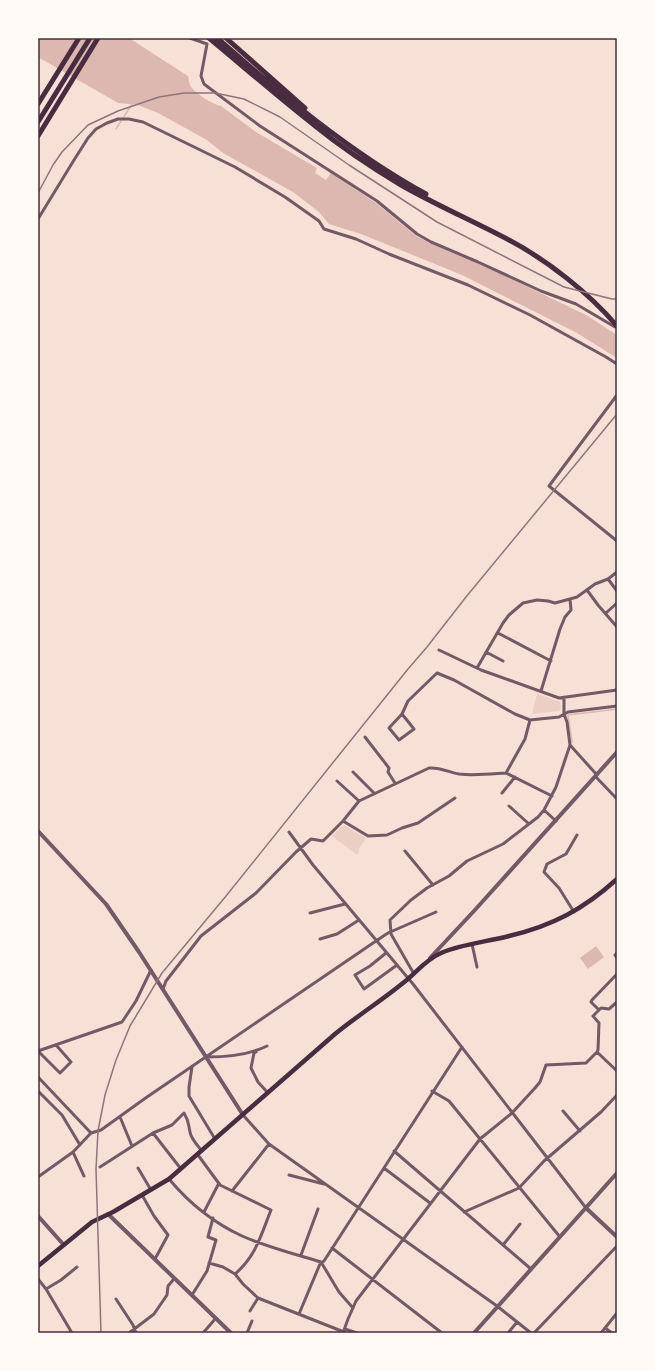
<svg xmlns="http://www.w3.org/2000/svg" width="655" height="1371" font-family="Barlow,sans-serif">
<style>
.green{fill:#ebcfc5}
.water{fill:#dcb8b0}
.lines{fill:none;stroke-linecap:round;stroke-linejoin:round}
.stream{stroke:#dcb8b0;stroke-width:1.5}
.minor{stroke:#755966;stroke-width:3}
.tertiary{stroke:#755966;stroke-width:4}
.secondary{stroke:#4a2c40;stroke-width:4.5}
.primary{stroke:#4a2c40;stroke-width:5}
.rail{stroke:#8f747c;stroke-width:1.5}
.neatline{fill:none;stroke:#4a2c40;stroke-width:1.5}
</style>
<rect width="100%" height="100%" fill="#f7e1d7"/>
<path class="green" d="M537,694l23,8 1,5 -2,4 -27,3z
M345,826l21,12 -7,11v4l-2,2 -25,-19 9,-9z"/>
<path class="water" d="M38,38h91l59,38c1,4 1,9 4,12 6,7 20,16 29,18l35,26 61,36 -2,5 11,7 5,-7 45,30 40,33 13,7 57,24 100,48 31,20v23l-40,-25 -115,-58 -101,-41 -32,-10 -10,-12 -26,-20 -70,-39 -16,-13 -49,-27 -20,-8 -20,-2 -80,-46z
M596,946l8,11 -16,12 -8,-11z"/>
<g class="lines">
<path class="stream" d="M116,129l16,-25
M572,742l-4,-27 49,-6"/>
<path class="minor" d="M190,38l17,6 -6,32 3,8 56,42 117,75 40,33 14,8 47,20 63,29 35,13 39,23
M38,219l36,-59 14,-22 8,-9 11,-6 11,-4h11l14,3 92,45 50,30 34,24 5,8 32,10 33,15 79,31 62,30 76,42 11,7
M617,395l-68,91 68,55
M608,579l9,12
M587,590l11,15 19,22
M606,613l11,-10
M498,633l53,28
M439,650l42,20 78,28 58,-8
M486,652l17,9
M477,668l26,-45 6,-8 14,-12 14,-3 11,1 7,2 15,-4 7,-2 18,-13 13,-5 9,-7
M541,691l19,-62 5,-12 6,-7 -1,-11
M402,714l12,15 -15,11 -10,-12 13,-14 6,-13 29,-28 17,7 61,34 15,6 29,-3 9,-5 49,-6
M365,737l24,31 -1,4 7,11
M570,745l27,30
M353,772l21,21
M506,773l46,23
M596,777l21,22
M337,781l22,20
M502,793l13,-16
M509,806l20,18
M544,810l12,11
M343,821l25,15 19,-1 15,-7 16,-5 37,-25
M289,832l24,33 100,119 173,224
M405,851l28,34
M574,912l-15,-24 -15,-16 3,-8 19,-10 11,-19
M310,913l35,-9
M320,939l17,-5 22,-14
M472,944l5,23
M386,953l-16,13 -15,9 9,14 33,-24
M617,953l-2,2 2,3
M414,974l-23,-40 -1,-14 21,-20 16,-12 22,-12 18,-15 36,-17 35,-27 6,-7 12,-23 14,-42 -3,-23 -3,-8v-17
M163,989l3,-8 35,-45 55,-43 40,-41 15,-13 12,2 20,-20 16,-20 70,-33c10,-1 20,4 30,6 15,2 32,0 47,-1l19,-34 5,-19
M599,1010l-8,-8 1,-2 25,-26
M38,1051l84,-29 14,-21 15,-31
M38,1051l22,22 11,-11 -15,-17
M256,1052l-2,1 -3,15 7,14 10,11
M597,1052l20,19
M207,1057c19,0 42,-2 60,-11
M192,1067l-3,20v9l26,43
M38,1077l53,56
M38,1091l24,24 18,30
M432,1091l17,10 111,136
M563,1111l17,20
M243,1115l26,29 228,162 34,27
M120,1117l12,29
M153,1133l28,36
M394,1151l137,118
M73,1152l11,24
M198,1155l22,30 51,25c-10,25 -15,46 -36,64
M100,1167l53,-34 19,-8 12,-12c5,8 4,10 6,19 1,7 8,14 12,19
M138,1168l13,22
M384,1168l46,35
M289,1175l35,9
M38,1177l35,-25 18,-19 10,-3 46,-33 229,-156 12,-8 48,-21
M169,1179c20,24 45,44 73,57 25,11 53,18 79,26l18,30 14,16
M232,1191l37,-47
M142,1195l12,21 14,19 -13,24
M204,1212l15,-29
M464,1212l55,-24 25,-27 57,-49 16,-17
M503,1245l17,-21
M332,1248l110,85
M301,1255l17,-46
M209,1263l14,4 12,7 8,10 15,14 86,34
M38,1279l8,10 26,44
M46,1289l15,-9 16,-13
M192,1295l15,-24 9,-31 -8,-3 5,-19
M116,1299l17,26 3,8
M250,1311l8,-13
M299,1314l21,-50 4,-3 138,-214
M605,1328l7,5
M345,1329l12,4
M129,1333l25,-19 13,-19 1,-9 6,-7
M203,1333l13,-15
M247,1333l5,-12
M343,1333l5,-14 8,-18 124,-162 32,-26 23,-25 5,-6 6,-17 40,-2 11,-11 1,-2 1,-27 -6,-7 8,-8 8,1 8,-7
M508,1333l9,-11
M534,1333l83,-87
M601,1333l16,-20"/>
<path class="tertiary" d="M38,831l68,73 33,48 104,163
M430,958l44,-47 143,-159
M586,1208l31,29
M108,1214l123,119
M38,1216l25,28
M474,1333l143,-160"/>
<path class="secondary" d="M38,1266l54,-44 21,-10 56,-33 166,-145c22,-18 46,-33 68,-51 13,-10 22,-23 38,-30 21,-9 45,-11 68,-17 43,-10 75,-27 108,-57"/>
<path class="primary" d="M209,38c35,29 69,59 105,87 27,22 57,42 87,60 35,20 72,36 108,55 38,20 80,53 108,86
M217,38c65,57 133,114 209,156
M226,38l79,70
M38,104l41,-66
M38,122l52,-84
M38,136l60,-98"/>
<path class="rail" d="M38,193l15,-28 9,-13 26,-27 30,-14 41,-14 25,-4h31l29,6 36,18 69,48 88,57 127,65 48,12h5
M101,1333l-5,-164 2,-38 7,-36 11,-35 14,-34 32,-53 64,-77 182,-227 19,-22 39,-50 151,-183"/>
</g>
<rect width="655" height="1371" fill="none" stroke="#fffaf5" stroke-width="78"/>
<rect x="39" y="39" width="577" height="1293" class="neatline"/>
</svg>
